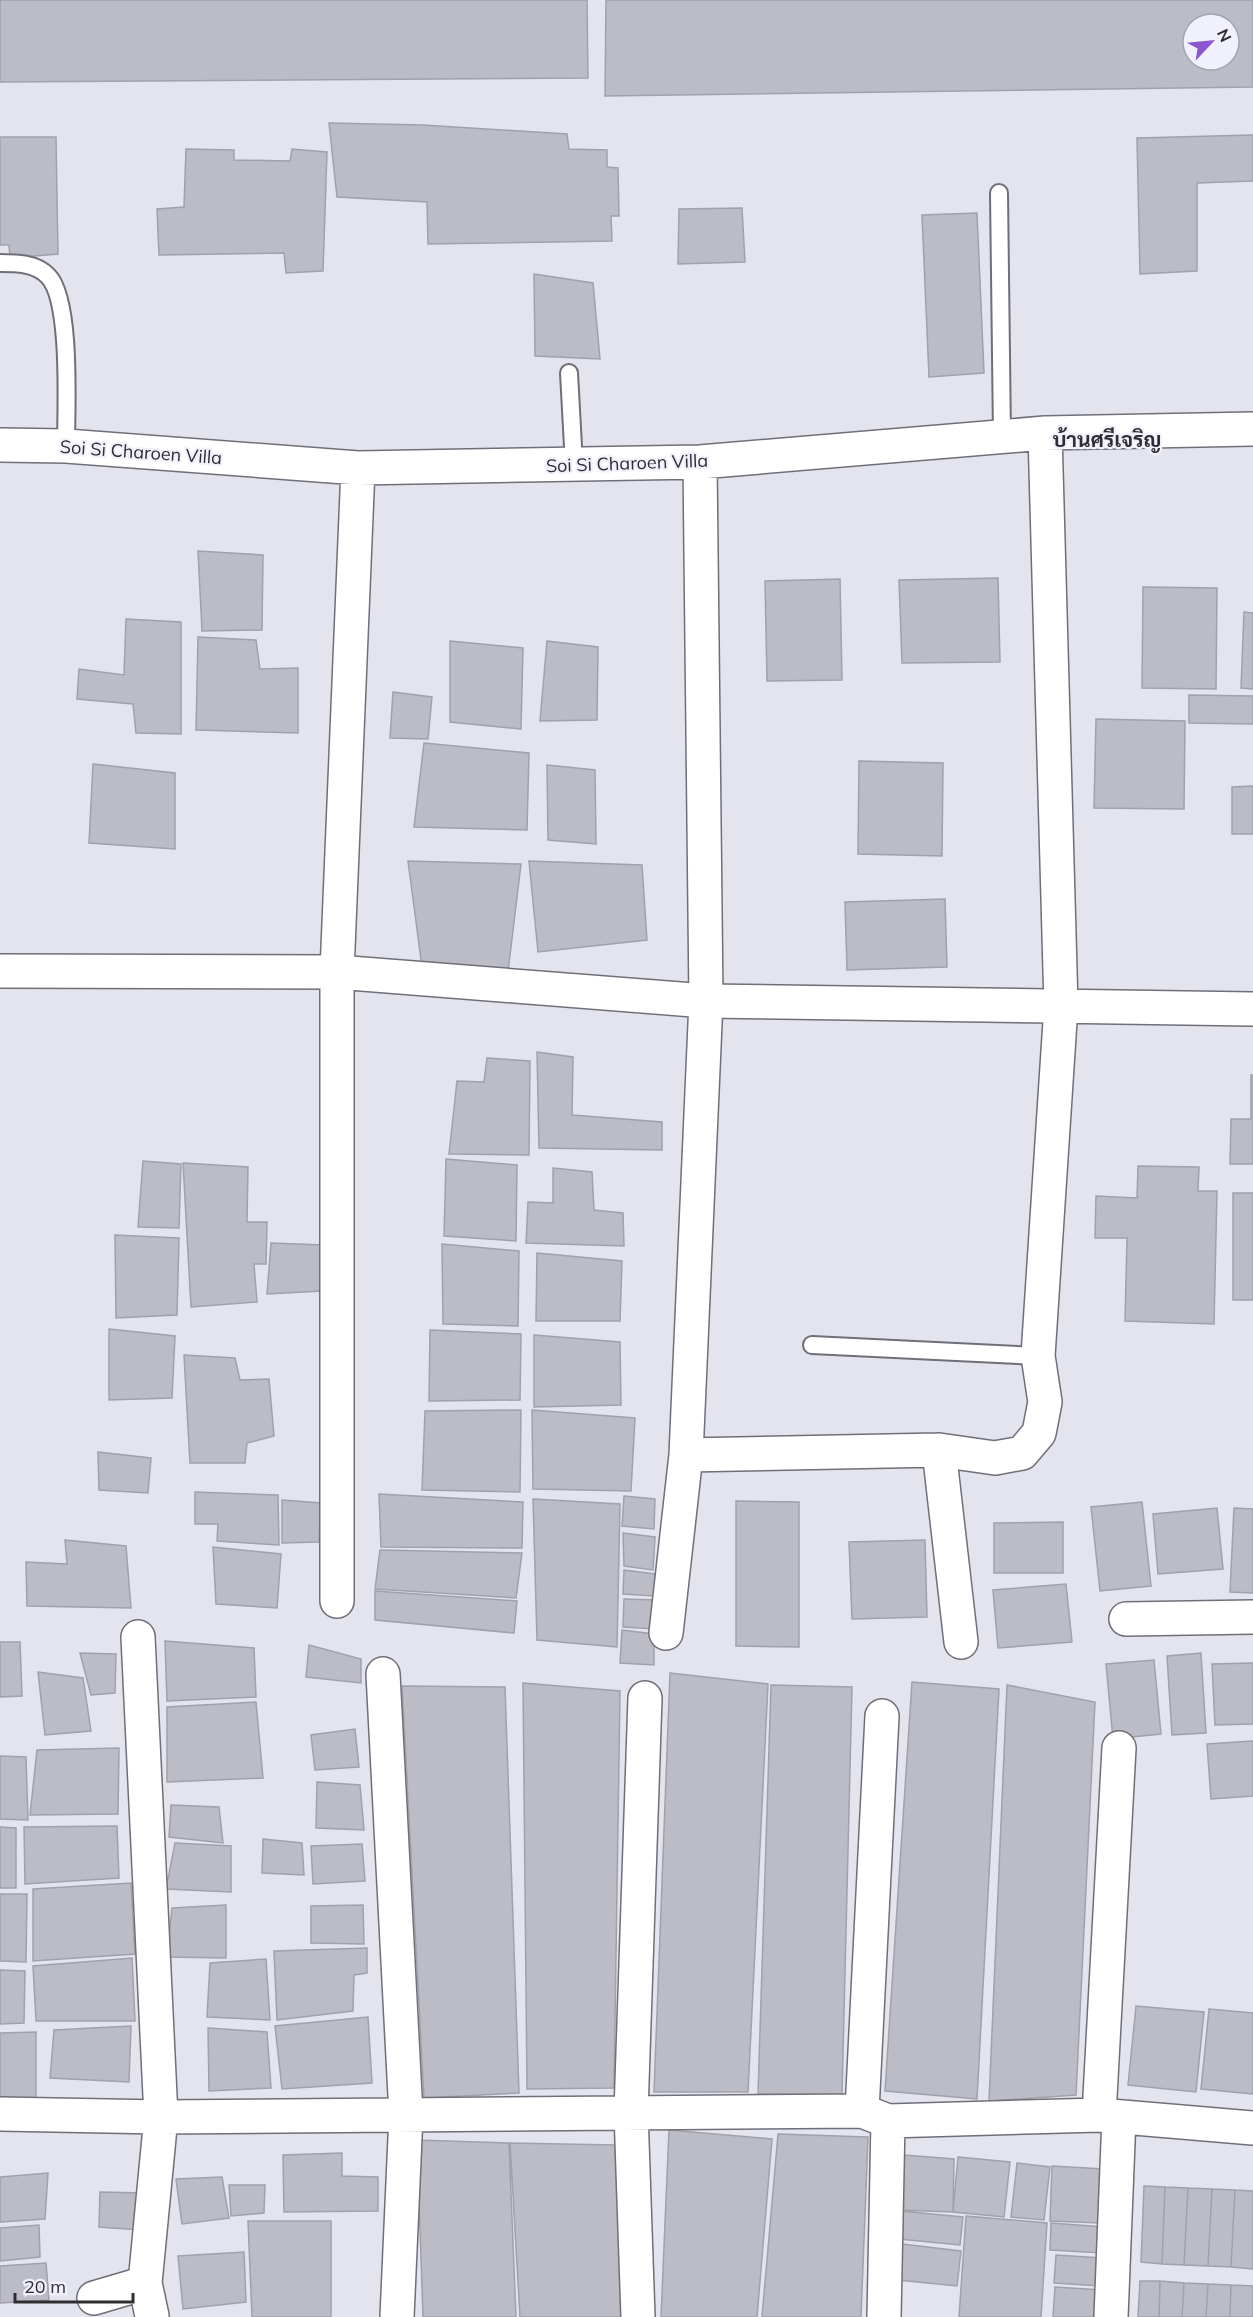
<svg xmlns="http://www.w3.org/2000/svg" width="1253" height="2317" font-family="Mulish,Sarabun,sans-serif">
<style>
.building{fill:#bcbcc7;stroke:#a1a1ac;stroke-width:1.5;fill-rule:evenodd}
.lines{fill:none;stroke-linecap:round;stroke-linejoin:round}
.lane-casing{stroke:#6f6f79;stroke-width:20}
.street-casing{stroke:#6f6f79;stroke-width:36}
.lane{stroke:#fff;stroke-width:16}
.street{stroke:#fff;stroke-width:33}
.labels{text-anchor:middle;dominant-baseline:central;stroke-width:4.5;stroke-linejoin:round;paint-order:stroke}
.street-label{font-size:18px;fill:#2e2e32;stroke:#f1f1fd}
.quarter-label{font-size:21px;font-weight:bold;fill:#2e2e32;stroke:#f1f1fd}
</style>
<rect width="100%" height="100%" fill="#e4e4ef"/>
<path class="building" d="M0,0h587l1,78 -588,4z
M606,0h647v87l-648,9zM1193,24h36v36h-36z
M329,123l94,2 144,9 2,15 38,1v17l11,1 1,48h-8l1,25 -184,3 -1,-42 -90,-5z
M1253,135v46l-56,2v88l-57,3 -3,-136z
M0,137h56l2,117 -48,4 -1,-13h-9z
M186,149l48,1v10l56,1 2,-12 35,3 -4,119 -37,2 -2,-20 -125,2 -2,-46 27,-2z
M742,208l3,54 -67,2 1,-55z
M977,213l7,160 -55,4 -7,-162z
M534,274l59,9 7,76 -65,-3z
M198,551l65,4 -1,75 -60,1z
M998,578l2,84 -98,1 -3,-83z
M840,579l2,101 -75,1 -2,-100z
M1143,587l74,1 -1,101 -74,-1z
M1244,612l9,1v76l-12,-1z
M126,619l55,3v112l-45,-1 -3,-29 -56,-5 2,-30 45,6z
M198,637l58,3 4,29 38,-1v65l-102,-3z
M450,641l73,7 -2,81 -71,-7z
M547,641l51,6 -1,73 -57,1z
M393,692l39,5 -4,42 -38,-1z
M1189,695l64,1v28l-64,-1z
M1096,719l89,2 -1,88 -90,-1z
M424,743l105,10 -2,77 -113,-3z
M859,761l84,2 -1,93 -84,-2z
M93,764l82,9v76l-86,-6z
M547,765l48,5 1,74 -48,-4z
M1253,786v48h-21v-47z
M408,861l113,3 -13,108 -86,-5z
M529,861l113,4 5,75 -109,12z
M945,899l2,68 -100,3 -2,-68z
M537,1052l36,5 -1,58 90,7v28l-123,-2z
M487,1058l43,3 -1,94 -80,-1 8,-73 27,1z
M1251,1075h2v89h-23l1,-45h20z
M446,1159l71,6 -1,76 -72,-5z
M143,1161l38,3 -2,64 -41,-1z
M183,1163l65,4 -1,55h20l-1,42h-12l3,38 -66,5z
M1138,1166l61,1 -1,24h19l-3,133 -89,-3 2,-83h-32l1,-42 41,2z
M553,1168l39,4 2,38 29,3 1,33 -98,-3 2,-41 25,1z
M1233,1193h20v107h-20z
M115,1235l64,3 -2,77 -61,3z
M271,1243l52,2 -1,46 -55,3z
M442,1244l77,7 -1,75 -75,-2z
M537,1253l85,8 -2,60h-84z
M109,1329l66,7 -3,62 -63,2z
M430,1330l91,4 -1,66 -91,1z
M534,1335l86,7 1,63 -87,2z
M184,1355l51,3 5,22 29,-1 5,57 -27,7 -2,20h-55z
M521,1410l-1,82 -98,-2 3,-79z
M532,1410l103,8 -4,73 -98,-2z
M98,1452l53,6 -3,35 -49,-3z
M195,1492l83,3 1,50 -62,-4 1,-17h-23z
M379,1494l144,8 -1,46 -141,-1z
M624,1496l31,3 -1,30 -32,-3z
M533,1499l87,5 -3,143 -80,-7z
M282,1500l39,3 -2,39 -37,1z
M736,1501l63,1v145l-63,-1z
M1142,1502l9,84 -51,5 -9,-84z
M1217,1508l6,61 -65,5 -5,-60z
M1234,1508l19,1v84l-23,-1z
M1063,1522v51h-69v-50z
M623,1533l32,4 -2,33 -29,-4z
M65,1540l61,6 5,62 -104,-2 -1,-44 41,2z
M925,1540l2,77 -75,2 -3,-77z
M213,1547l68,7 -4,54 -61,-4z
M380,1550l142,3 -6,45 -141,-9z
M624,1570l31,4 -1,22 -31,-2z
M1066,1584l6,58 -74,6 -5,-58z
M375,1591l142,10 -3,32 -139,-13z
M624,1599l32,1v29l-33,-2z
M622,1630l32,4v31l-34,-2z
M165,1641l89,7 2,49 -89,4z
M0,1642h20l2,54 -22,1z
M309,1645l52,14v24l-55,-6z
M80,1653l36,1 -1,39 -24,2z
M1201,1653l5,80 -34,2 -5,-79z
M1154,1660l7,74 -48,5 -7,-75z
M1253,1663v61l-38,1 -3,-61z
M38,1672l45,6 8,53 -46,4z
M670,1673l98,11 -20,408h-94z
M912,1682l87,7 -22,410 -92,-8z
M523,1683l97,8 -6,397 -87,1z
M771,1685l81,2 -10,408 -84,-1z
M1007,1685l88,17 -19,393 -87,6z
M402,1686l103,1 14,406 -95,5z
M256,1702l7,76 -96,4v-75z
M355,1729l4,38 -44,3 -4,-35z
M1253,1741v55l-42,3 -4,-55z
M119,1748l-1,66 -88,1 7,-65z
M0,1756l26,1 2,63 -28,-1z
M317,1782l43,3 4,45 -48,-2z
M171,1805l48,2 4,36 -54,-6z
M117,1826l2,52 -94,6 -1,-57z
M0,1827l16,1v60h-16z
M263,1839l39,4 2,32 -42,-2z
M175,1843l56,3v46l-65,-3z
M362,1844l3,37 -52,3 -2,-38z
M131,1883l4,71 -102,7v-72z
M0,1894h27l-1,68 -26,-1z
M226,1905v53l-59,-1 5,-49z
M363,1905l1,39 -53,-1v-37z
M367,1948v25l-13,2 -1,36 -76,9 -3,-69z
M132,1958l3,63h-99l-3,-55z
M266,1959l4,61 -63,-3 3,-54z
M0,1970l25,1 -1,52 -24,1z
M1136,2006l68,6 -8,80 -68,-7z
M1209,2009l44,4v81l-52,-5z
M368,2017l4,66 -90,6 -7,-63z
M131,2026l-2,56 -79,-4 4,-48z
M208,2028l59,4 4,56 -62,3z
M36,2032v69h-36v-68z
M669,2130l103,9 -15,178h-96z
M778,2134l90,3 -7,180h-99z
M417,2140l92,3 7,174h-93z
M510,2143l105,2 9,172h-104z
M342,2153v23l36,1v34l-94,1 -1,-57z
M904,2155l50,4 -1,53 -53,-2z
M958,2157l52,5 -6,55 -51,-5z
M1017,2163l33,4 -6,53 -33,-3z
M1052,2166l52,3 -3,54 -51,-2z
M48,2173l-3,46 -45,3v-45z
M222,2177l7,41 -47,6 -6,-45z
M229,2185h36l-1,28 -33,3z
M1144,2186l21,1 -3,77 -21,-2z
M1165,2187l23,1 -4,77 -22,-1z
M1188,2188l24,1 -4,77 -24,-1z
M1212,2189l23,1 -4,77 -23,-1z
M1235,2190l18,1v78l-22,-2z
M100,2192l44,1 -4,37 -41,-3z
M901,2211l62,6 -3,28 -61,-6z
M966,2216l81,7 -6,94h-82z
M248,2221h83v96h-79z
M1051,2223l53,4 -1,26 -53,-3z
M39,2225l1,32 -40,4v-33z
M902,2244l59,7 -4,35 -59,-6z
M244,2252l2,50 -63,7 -5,-53z
M1056,2255l46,3 -2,28 -46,-3z
M46,2263l3,37 -49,3v-37z
M1140,2281h20l-1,36h-21z
M1160,2281l24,2 -2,34h-23z
M1184,2283l24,1 -2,33h-24z
M1208,2284l23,1 -1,32h-24z
M1231,2285l22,1v31h-23z
M1055,2287l47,3 -2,27h-47z"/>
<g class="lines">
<g class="lane-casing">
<path id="lane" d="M999,193l3,243
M0,263c16,0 36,0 48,13 24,24 18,135 18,170
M569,373l5,92
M812,1345l226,11"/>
</g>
<g class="street-casing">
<path id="street" d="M0,445l66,1 292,22 342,-6 345,-29 208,-4
M0,971l337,1 369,29 547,8
M939,1450l22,192
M686,1455l253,-5 56,8 27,-5 17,-20 6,-31 -7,-46 23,-350 -16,-573
M337,1601v-629l21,-504
M1126,1619l127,-2
M666,1633l20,-178 20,-454 -6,-539
M383,1674l23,441 -9,202
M862,2111l20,-395
M0,2114l161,3 701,-6 26,10 211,-6 154,13
M1099,2115l20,-367
M145,2283l7,33
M94,2298l51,-15 16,-166 -23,-480
M638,2317l-7,-205 14,-414
M884,2317l4,-196
M1111,2317l8,-200"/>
</g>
<use href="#lane" class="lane"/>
<use href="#street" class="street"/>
</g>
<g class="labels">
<g class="street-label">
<text transform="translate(141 452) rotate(4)">Soi Si Charoen Villa</text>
<text transform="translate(627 463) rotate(-2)">Soi Si Charoen Villa</text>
</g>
<g class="quarter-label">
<text x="1107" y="439">บ้านศรีเจริญ</text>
</g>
</g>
<g transform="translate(1211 42) rotate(64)"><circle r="28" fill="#f1f1fd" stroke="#a3a3ac" stroke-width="1.5"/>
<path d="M0-4.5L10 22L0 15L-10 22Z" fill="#8b56ce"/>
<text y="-9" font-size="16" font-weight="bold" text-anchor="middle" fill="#2e2e32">N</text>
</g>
<path d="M15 2293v9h118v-9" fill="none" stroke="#2e2e32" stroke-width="3"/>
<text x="24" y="2293" font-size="18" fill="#2e2e32" stroke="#f1f1fd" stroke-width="4.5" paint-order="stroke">20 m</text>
</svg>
